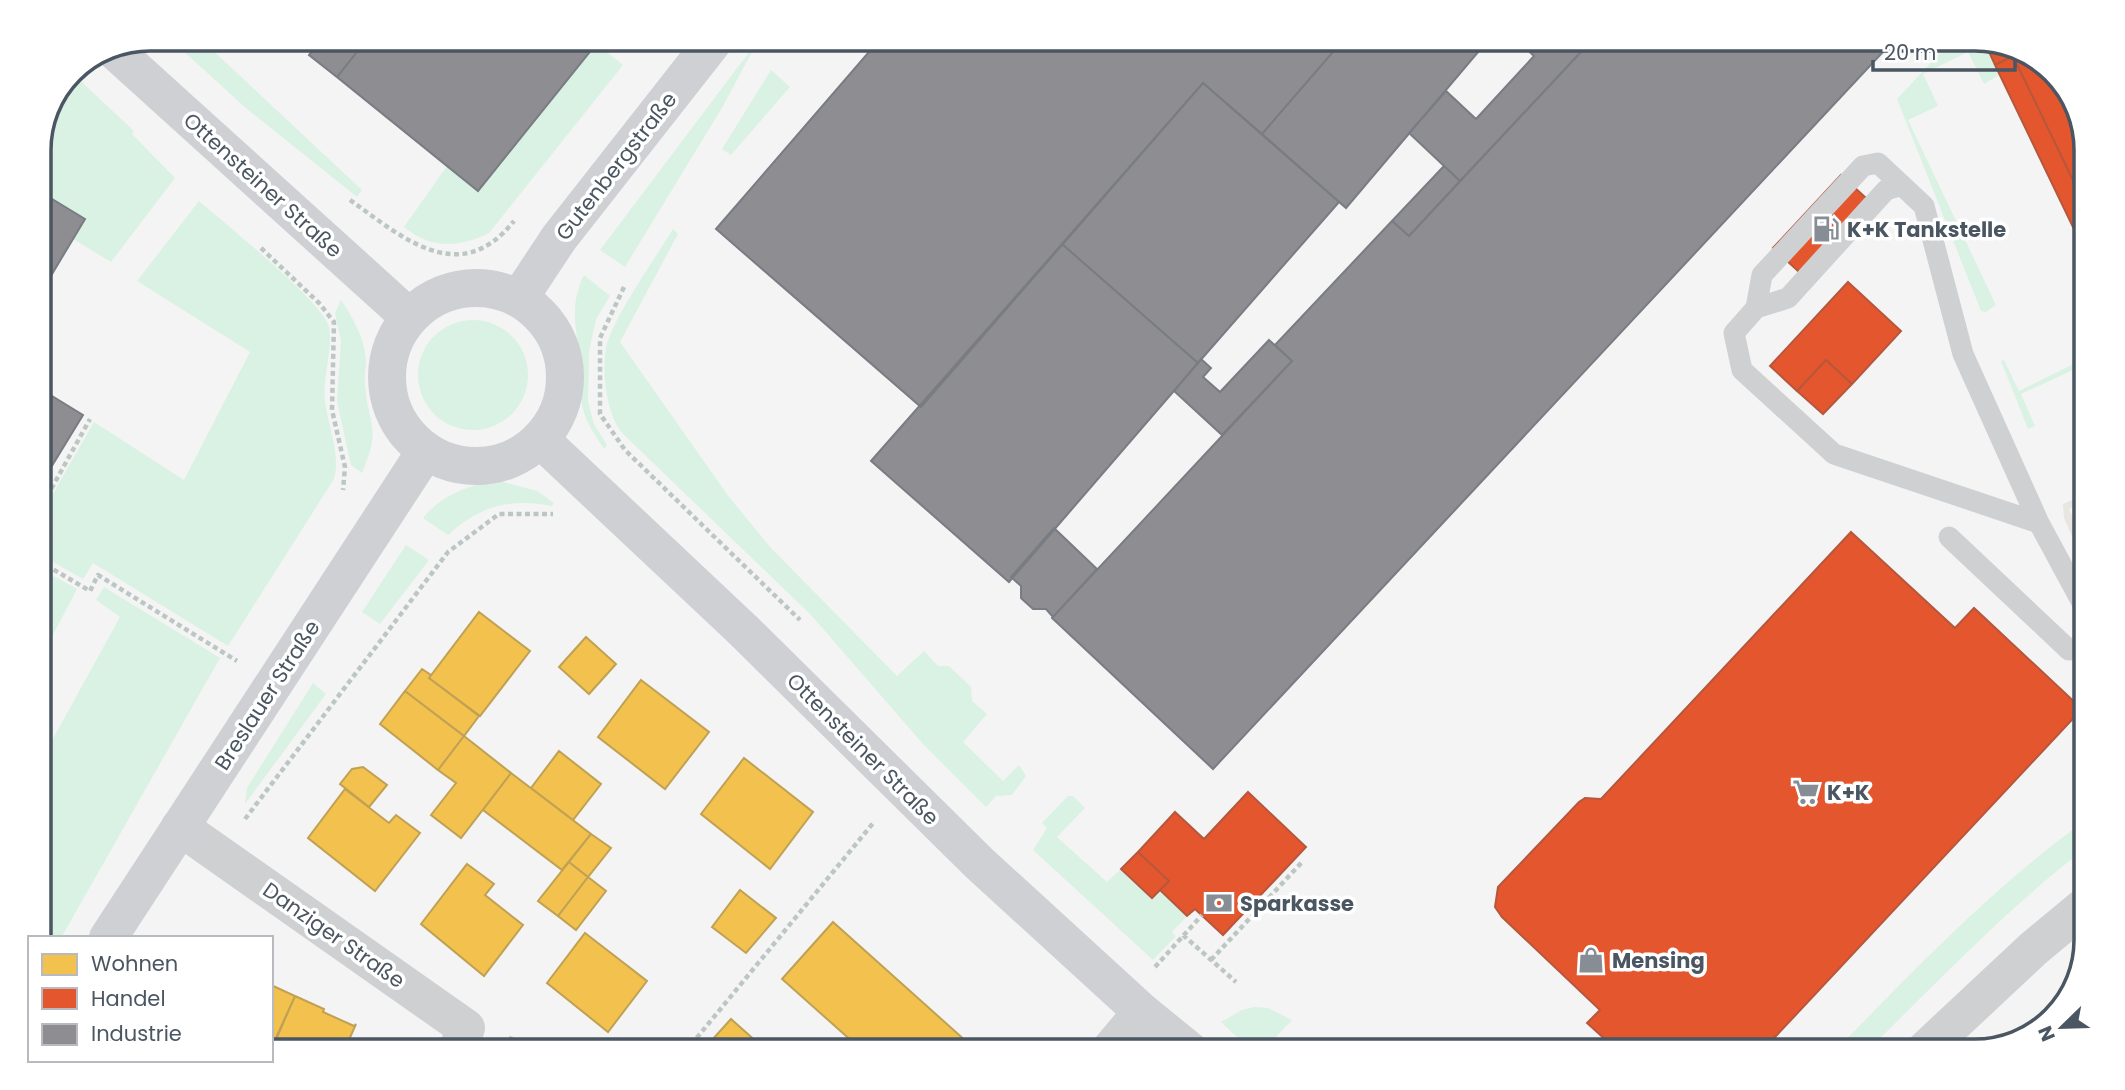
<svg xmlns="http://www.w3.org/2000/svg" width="2125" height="1090" font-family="Poppins,sans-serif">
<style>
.green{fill:#d9f2e3}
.sand{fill:#e7e6e1}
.homes{fill:#f2c14e;stroke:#c0a154;stroke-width:2}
.shops{fill:#e4572e;stroke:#b6573d;stroke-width:2}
.industry{fill:#8d8d92;stroke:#797c83;stroke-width:2}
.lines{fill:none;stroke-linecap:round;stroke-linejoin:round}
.path{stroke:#bcc7c4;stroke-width:4.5;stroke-dasharray:5 3.5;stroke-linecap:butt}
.lane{stroke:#ced0d2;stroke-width:21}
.street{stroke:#ced0d2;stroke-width:38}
.secondary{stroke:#ced0d4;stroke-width:38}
.labels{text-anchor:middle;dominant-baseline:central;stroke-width:7;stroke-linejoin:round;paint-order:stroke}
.street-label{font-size:21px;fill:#4a5661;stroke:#fff}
.poi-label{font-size:21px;font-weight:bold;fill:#4a5661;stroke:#fff;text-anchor:start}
.rim{fill:none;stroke:#4a5661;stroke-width:3.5}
</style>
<rect width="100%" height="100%" fill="#f4f4f4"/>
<path class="green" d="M170,39h34l2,5 156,146 -5,7 -110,-88z
M759,39l-36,67 -98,161 -25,-17z
M1953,39l31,2 15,34 -15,9 -16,-32 -45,22 15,32 -30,14 88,185 -10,7 -5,-1 -84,-212z
M597,44l26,21 -134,168c-30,15 -59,16 -85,-6l43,-61 32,25z
M771,70l19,17 -59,68 -9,-6z
M71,72l63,59 -2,3 43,44 -64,84 -38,-23 12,-20 -46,-28v-48z
M199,201c23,20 126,103 130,126 4,25 -7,49 -4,74 3,25 16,54 9,78l-106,167 -135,-83 -10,16 -44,-25 14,-26 -14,-10 55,-96 90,58 66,-128 -113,-71z
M673,229l5,5 -58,108 109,155 42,51 126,128 27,-25 14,15h11l22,21 1,14 15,13 -24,28 40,39 16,-16 7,11 -14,19 -16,1 -10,11 -63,-63 -112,-129 -190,-183c-15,-21 -19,-58 -15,-84 6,-29 50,-91 67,-119z
M584,275l26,21 -14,23 -7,33 -1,50 6,22 13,21 -3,4c-10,-15 -21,-31 -23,-50 -1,-14 1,-29 -1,-44 -5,-30 -10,-51 4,-80z
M341,300c12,18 23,37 25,60 0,8 -2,15 -1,23 3,44 17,43 -3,90l-11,-8 -14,-64 4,-60 -6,-28z
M418 375a55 55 0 1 1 110 0a55 55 0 1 1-110 0Z
M2086,358v6l-65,30 14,32 -7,3 -27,-68 3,-1 15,31z
M496,480l41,11 17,12 -2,3c-42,-8 -73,0 -104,29l-25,-17c18,-23 45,-32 73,-38z
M406,545l23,15 -49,64 -18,-12z
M39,568l38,21 -32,61 -6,-4z
M104,587l116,71 -159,280h-22v-174l81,-147 -24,-17z
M313,683l13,11 -81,110 2,-16z
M1068,796h5l12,12 -28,29 50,45 14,-13 31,29 8,-8 27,26 -15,16 4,4 -23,24 -120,-110 14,-22 -5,-5z
M2086,820v28c-79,60 -148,134 -219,203h-32c79,-81 159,-165 251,-231z
M1254,1007l14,1 24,12 -24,25 6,6h-22l-31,-29 21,-12z"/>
<path class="sand" d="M2086,494v6l-17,9 17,36v23l-22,-50 -1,-14z"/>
<path class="homes" d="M479,612l51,39 -50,65 -51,-38z
M586,637l30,27 -27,30 -30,-27z
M422,669l9,6 -2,3 50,38 -15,20 -59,-45z
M641,680l68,52 -44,57 -67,-52z
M405,691l59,45 -26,34 -58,-46z
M464,736l47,37 -50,65 -30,-23 25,-32 -18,-13z
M559,751l42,33 -28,36 -42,-32z
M744,758l69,54 -43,57 -69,-55z
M363,767l24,18 -18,22 -29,-23 12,-15z
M511,773l80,61 -29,36 -79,-60z
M345,789l44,34 7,-8 24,18 -45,58 -67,-53z
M591,834l20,14 -23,29 -19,-15z
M569,862l19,15 -30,39 -20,-15z
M467,864l27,20 -9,11 38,30 -39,51 -63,-52z
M588,877l18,14 -30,39 -18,-14z
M740,890l36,28 -30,35 -34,-26z
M833,922l144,129h-114l-81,-72z
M585,933l62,48 -39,51 -61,-49z
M271,985l24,11 -24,53z
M295,996l29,13 -1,3 31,14 2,-2 -12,27h-73z
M731,1019l36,32h-65z"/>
<path class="shops" d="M1984,41l41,9 43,38 18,55v64l-73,-151 -18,9z
M2013,56l73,151v47l-91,-189z
M1841,175l37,34 -68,73 -37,-34z
M1848,282l53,49 -49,53 -26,-24 -29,31 -27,-25z
M1826,360l26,24 -29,30 -26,-23z
M1851,532l104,96 19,-20 108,101 -320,342h-144l-31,-28 13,-13 -98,-93 -7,-10 3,-20 81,-85 6,-4 16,1z
M1248,792l58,55 -83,88 -28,-26 -8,7 -27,-26 9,-9 -31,-29 37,-40 29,27z
M1138,852l31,29 -17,17 -31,-29z"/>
<path class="industry" d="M322,38h46l-31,39 -28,-22z
M368,38h233l-123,153 -141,-114z
M881,38h464l-83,96 -59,-51 -282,324 -205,-178z
M1345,38h145l-144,170 -84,-74z
M1515,38h79l-134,143 -51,-48 37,-42 30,28 58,-63z
M1594,38h302l-683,731 -161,-151 240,-257 -17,-16 117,-124 17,15z
M1203,83l136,119 -141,161 -136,-119z
M1444,166l16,15 -51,55 -17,-15z
M39,191l46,28 -33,55 -13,-8z
M1062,244l136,119 -189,219 -138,-121z
M1269,340l23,21 -70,74 -48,-44 27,-32 10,9 -8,9 17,15z
M39,388l44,27 -44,72z
M1054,528l43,41 -44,48 -7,-8h-13l-12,-11v-12l-10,-9z"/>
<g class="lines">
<path class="path" d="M350,200c51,36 109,90 164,21
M261,248l58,55 15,19 -2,88 13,57 -2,23
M624,287l-24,51v76l25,36 175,170
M39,511l51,-92
M39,561l51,30 8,-16 139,86
M245,819l203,-267 51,-38h54
M1183,935l53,47
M1211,960l92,-99
M1155,967l47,-52
M509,1038l39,13
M686,1051l188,-229"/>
<path class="lane" d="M1902,185l-16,5 -98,108 -32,10 -22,25 8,37 92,84 205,69
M1756,308l6,-33 101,-109 15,-3 46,43 39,148 76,169 47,87
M1949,537l120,113 17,-1"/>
<path class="street" d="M180,827l286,201 -9,23
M1109,1051l33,-39
M1924,1051l109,-102 53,-44"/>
<path class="secondary" d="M116,52l293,265
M387 377a89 89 0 1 1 178 0a89 89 0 1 1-178 0Z
M520,297l39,-59 157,-200
M541,440l202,190 236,233 163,149 48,39
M108,938l317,-486"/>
</g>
<defs>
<g id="fuel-bare" transform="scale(2.1)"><path d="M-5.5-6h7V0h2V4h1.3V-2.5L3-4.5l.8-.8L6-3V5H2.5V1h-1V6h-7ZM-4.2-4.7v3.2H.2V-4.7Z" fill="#868d94" stroke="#fff" stroke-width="2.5" paint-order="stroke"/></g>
<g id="supermarket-bare" transform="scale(2.1)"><path d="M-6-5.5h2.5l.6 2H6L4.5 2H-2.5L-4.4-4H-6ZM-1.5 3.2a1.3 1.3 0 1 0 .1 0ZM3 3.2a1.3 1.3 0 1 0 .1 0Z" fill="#868d94" stroke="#fff" stroke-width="2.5" paint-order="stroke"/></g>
<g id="bank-bare" transform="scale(2.1)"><path d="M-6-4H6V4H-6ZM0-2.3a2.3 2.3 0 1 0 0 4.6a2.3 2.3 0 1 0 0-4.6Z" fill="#868d94" stroke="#fff" stroke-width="2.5" paint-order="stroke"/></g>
<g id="shop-bare" transform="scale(2.1)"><path d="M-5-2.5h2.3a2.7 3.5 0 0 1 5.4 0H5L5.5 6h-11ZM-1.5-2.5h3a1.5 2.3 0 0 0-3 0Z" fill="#868d94" stroke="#fff" stroke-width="2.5" paint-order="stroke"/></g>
</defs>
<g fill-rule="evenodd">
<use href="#fuel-bare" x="1826" y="229"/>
<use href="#supermarket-bare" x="1806" y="792"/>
<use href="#bank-bare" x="1219" y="903"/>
<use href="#shop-bare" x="1591" y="960"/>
</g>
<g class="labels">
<g class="street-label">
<text transform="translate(616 166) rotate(-52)">Gutenbergstraße</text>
<text transform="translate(263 185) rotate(42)">Ottensteiner Straße</text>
<text transform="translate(267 695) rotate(-57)">Breslauer Straße</text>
<text transform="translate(863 749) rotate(45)">Ottensteiner Straße</text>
<text transform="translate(334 935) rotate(35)">Danziger Straße</text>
</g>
<g class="poi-label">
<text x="1847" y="229">K+K Tankstelle</text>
<text x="1827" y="792">K+K</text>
<text x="1240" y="903">Sparkasse</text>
<text x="1612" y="960">Mensing</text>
</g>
</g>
<path d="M0 0H2125V1090H0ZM150 51H1975A99 99 0 0 1 2074 150V940A99 99 0 0 1 1975 1039H150A99 99 0 0 1 51 940V150A99 99 0 0 1 150 51Z" fill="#fff" fill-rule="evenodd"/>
<path class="rim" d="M150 51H1975A99 99 0 0 1 2074 150V940A99 99 0 0 1 1975 1039H150A99 99 0 0 1 51 940V150A99 99 0 0 1 150 51Z"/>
<rect x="28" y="936" width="245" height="126" fill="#ffffff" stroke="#b7bbc0" stroke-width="2"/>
<rect x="42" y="954" width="35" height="21" fill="#f2c14e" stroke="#b7bbc0" stroke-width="2"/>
<text x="91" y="971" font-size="21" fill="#4a5661">Wohnen</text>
<rect x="42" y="988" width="35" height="21" fill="#e4572e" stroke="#b7bbc0" stroke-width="2"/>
<text x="91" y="1006" font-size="21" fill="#4a5661">Handel</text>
<rect x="42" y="1024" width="35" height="21" fill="#8d8d92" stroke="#b7bbc0" stroke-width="2"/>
<text x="91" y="1041" font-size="21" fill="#4a5661">Industrie</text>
<g transform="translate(2062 1027) rotate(247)" stroke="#ffffff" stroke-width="5" paint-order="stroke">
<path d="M0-5L12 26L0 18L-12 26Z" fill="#4a5661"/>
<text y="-10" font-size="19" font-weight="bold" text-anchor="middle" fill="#4a5661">N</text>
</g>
<path d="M1873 60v10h142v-10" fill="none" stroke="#4a5661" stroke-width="3.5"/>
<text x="1884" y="60" font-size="21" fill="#4a5661" stroke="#ffffff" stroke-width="5" paint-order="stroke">20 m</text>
</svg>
